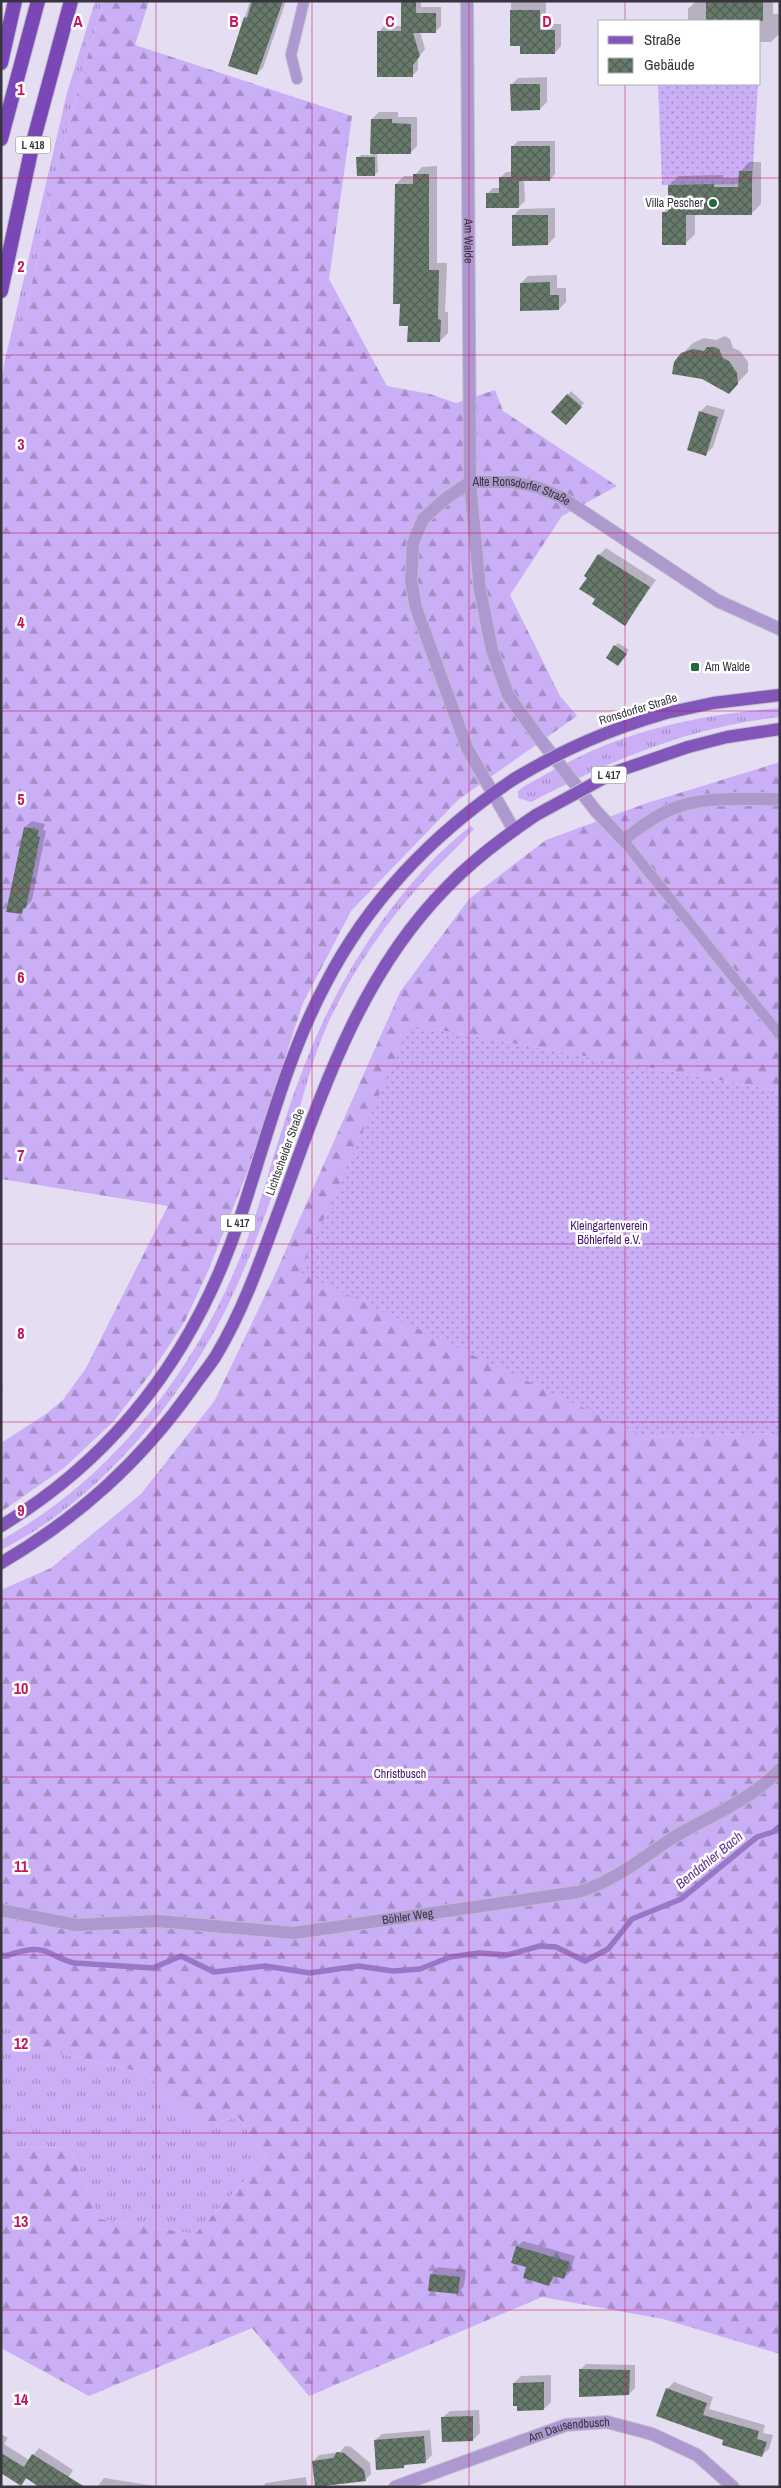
<svg xmlns="http://www.w3.org/2000/svg" width="781" height="2488" font-family="'Archivo Narrow',sans-serif">
<style>
.grass{fill:url(#grass-tufts)}
.forest{fill:url(#forest-firs)}
.garden{fill:url(#garden-dots)}
.shadow{fill:#0003}
.lines{fill:none;stroke-linecap:round;stroke-linejoin:round}
.stream{stroke:#9877c7;stroke-width:5.5}
.building{fill:url(#building-cross-hatch)}
.service-casing{stroke:#c2bbce;stroke-width:12}
.minor-casing{stroke:#c2bbce;stroke-width:14}
.primary-casing{stroke:#c2bbce;stroke-width:14}
.trunk-casing{stroke:#c2bbce;stroke-width:16}
.service{stroke:#ad98cf;stroke-width:10}
.minor{stroke:#ad98cf;stroke-width:12}
.primary{stroke:#8256ba;stroke-width:12}
.trunk{stroke:#7a48b6;stroke-width:14}
.primary-bridge-casing{stroke:#c2bbce;stroke-width:14;stroke-linecap:butt}
.primary-bridge{stroke:#8256ba;stroke-width:12}
.grid{fill:none;stroke:#c2185b;stroke-width:1;stroke-opacity:0.55}
.poi-dot{fill:#226c39;stroke:#fff;stroke-width:2}
.labels{text-anchor:middle;dominant-baseline:central;stroke-width:5;stroke-linejoin:round;paint-order:stroke}
.shield{fill:#fff;stroke:#737177;stroke-width:1}
.shield-label{font-size:11px;font-weight:bold;fill:#37343d}
.poi-label{font-size:12px;fill:#37343d;stroke:#fff;text-anchor:end}
.street-label{font-size:12px;fill:#37343d;stroke:#fff}
.park-label{font-size:12px;fill:#451373;stroke:#fff}
.water-label{font-size:14px;font-style:italic;fill:#633796;stroke:#fff}
.grid-label{font-size:16px;text-anchor:middle;font-weight:bold;fill:#c2185b;stroke:#fff;stroke-width:5;stroke-linejoin:round;paint-order:stroke}
</style>
<defs>
<pattern id="grass-tufts" width="24" height="20" patternUnits="userSpaceOnUse" patternTransform="scale(1.25)"><rect width="24" height="20" fill="#caaef6"/><path d="M3 7l-1-3M5 7V3M7 7l1-3M15 17l-1-3M17 17v-4M19 17l1-3" fill="none" stroke="#a58ec8"/></pattern>
<pattern id="forest-firs" width="22" height="20" patternUnits="userSpaceOnUse" patternTransform="scale(1.25)"><rect width="22" height="20" fill="#caaef6"/><path d="M5 1l3.5 6h-7zM16 11l3.5 6h-7z" fill="#a58ec8"/></pattern>
<pattern id="garden-dots" width="8" height="8" patternUnits="userSpaceOnUse" patternTransform="scale(1.25)"><rect width="8" height="8" fill="#caaef6"/><path d="M2 2h.1M6 6h.1" fill="none" stroke="#a58ec8" stroke-width="1.8" stroke-linecap="round"/></pattern>
<pattern id="building-cross-hatch" width="8" height="8" patternUnits="userSpaceOnUse" patternTransform="scale(1.25)"><rect width="8" height="8" fill="#67796a"/><path d="M0 0l8 8M0 8l8-8" fill="none" stroke="#515f54"/></pattern>
</defs>
<rect width="100%" height="100%" fill="#e5ddf2"/>
<path class="grass" d="M95,1h8l-45,162 -41,190 -6,6 -6,1 62,-267z
M780,708v9c-89,9 -171,44 -249,85l-13,-4v-7l5,-4c30,-17 62,-35 96,-47 52,-19 106,-27 161,-32z
M471,826l3,3c-17,19 -36,36 -53,55 -37,41 -67,85 -91,135 -22,47 -31,99 -48,148 -16,47 -33,95 -55,140 -46,95 -130,195 -226,243v-10c116,-64 200,-177 246,-300 20,-56 34,-115 56,-171 32,-86 94,-186 168,-243z
M1,2023l44,27 100,23 52,51 42,-6 27,40 -71,76 -95,-15 -30,-71 -69,-1z"/>
<path class="forest" d="M103,1h46l-14,44 217,71 -23,163 58,107 43,8 26,9 39,-13 8,21 114,75 -55,30 -52,79 50,101 17,20 -119,84 -107,111 -48,92 -55,167 -39,99 -24,52 -34,52 -37,48 -50,47 -63,44v-69l45,-29 17,-14 23,-32 82,-162 -167,-27v-797l4,-22 6,-1 6,-6 41,-190z
M780,762v329l-370,-66 234,412 136,-4v921l-117,-35 -121,-22 -233,99 -57,-68 -163,68 -88,-48v-201l69,1 30,71 95,15 71,-76 -27,-40 -42,6 -52,-51 -100,-23 -44,-27v-433l50,-22 90,-74 74,-94 58,-121 127,-287 69,-93 77,-59 101,-37z"/>
<path class="garden" d="M658,84h100l-6,100 -90,1z
M410,1025l370,66v342l-136,4 -344,-165z"/>
<path class="shadow" d="M250,1h36l-23,67 -7,6 -26,-9z
M402,1h19v6h20v19l-6,6h-15l5,17 -7,9v12l-6,6 -33,-44 5,-6h18z
M511,1h35v23h15v22l-6,7 -34,-8h-9z
M696,1h77v13h7v19l-9,9h-11v-21h-72v-12z
M547,77v25l-7,7 -29,-24 7,-7z
M379,112h19v5h19v29l-7,7h-33l1,19 -4,3 -16,-17 3,-3h11v-36z
M518,141h37v33l-5,6h-26l1,21 -6,6 -32,-13 6,-6h7v-10l6,-6h7l-1,-25z
M749,162h12v42l-9,9h-57v21l-10,10 -22,-31 7,-7 -1,-21 10,-9 44,-1v3h17v-6z
M437,166v97h10l-2,49h3v21l-8,8 -31,-16 -8,-22 -5,-119 8,-8h10l8,-9z
M555,208v29l-7,7 -35,-28 7,-7z
M557,275v13h9v14l-7,7 -38,-26 7,-7z
M725,336l5,3 3,9 7,3 8,11v10l-19,20 -47,-38 11,-11 11,-5 12,2z
M571,391l13,12 -18,20 -13,-11z
M707,405l18,5 -12,37 -7,7 -6,-42z
M606,548l50,32 -31,44 -29,-25 -7,-22 10,-22z
M618,643l11,7 -11,15 -3,-19z
M32,821l13,3 -2,6 3,1 -14,69 -11,13 4,-86z
M1,1376l2,14 -2,2z
M523,2241l52,15 -5,16 -6,6 -8,-2 -7,9 -21,-19 -11,-19z
M438,2267l28,3 -2,16 -7,7 -26,-19z
M586,2364l49,1v23l-6,6 -49,-24z
M551,2375v27l-7,7 -30,-26 7,-7z
M674,2382l39,15 -4,12 56,16 -2,8 10,2 -4,14 -7,6 -37,-15 -58,-51z
M479,2410l1,23 -7,7 -31,-22 8,-7z
M430,2430l2,25 -7,7 -18,1 -4,4 -28,-27 7,-6z
M1,2434l7,4 -4,6 25,16 10,-12 34,22 -10,17 -36,-9 -5,5 -21,-12z
M345,2446l6,1 19,16 1,11 -6,6 -48,7 -4,-25 6,-7 21,-3z
M306,2477l1,10h-45l4,-4z
M104,2478l51,8 -1,1h-57z"/>
<g class="lines">
<path class="stream" d="M1,1955l4,1c13,-4 26,-9 40,-5 10,4 19,10 30,12l78,5 28,-12 33,16 51,-6 45,7 48,-7 35,5 27,-2 30,-12 29,-4 28,2 33,-9 16,1 29,14 23,-12 24,-30 49,-20 76,-62 16,-5 7,-6"/>
</g>
<path class="building" d="M252,1h31l-26,74 -29,-9 16,-49 3,1z
M401,1h15v12h20v20h-23l7,23 -7,9v12h-36v-46h24z
M706,1h57v20h-57z
M510,10h30v20h15v24h-35v-8h-10z
M510,84h30v26l-29,1z
M371,119h21v4l19,1v30h-41z
M511,146h39v35h-31v27h-33v-15h13v-16h12z
M356,157h19v19h-18z
M739,171h13v44h-66v30h-24v-33h6v-27l46,-1v3h24z
M413,174h16v96h10l-1,49 3,1 -1,22h-33l1,-16h-9l1,-22h-7l2,-120h18z
M512,215h36v30l-36,1z
M550,282v13h9v15l-39,1v-28z
M707,347h7l5,2 4,9 6,3 8,12 1,11 -9,10 -27,-15 -30,-5 2,-12 7,-9 12,-4 11,2z
M567,394l15,13 -16,18 -15,-13z
M699,411l19,6 -12,39 -19,-6z
M598,554l52,33 -25,39 -33,-22 3,-5 -16,-10 8,-11 -3,-2z
M614,645l13,9 -9,12 -12,-8z
M24,827l15,3 -2,6 3,1 -14,71h-3l-1,6 -16,-2z
M516,2246l54,16 -6,17 -11,-3 -4,10 -26,-8 3,-11 -15,-4z
M430,2274l30,3 -2,17 -30,-3z
M579,2369l51,1 -1,25 -50,2z
M544,2382v28l-27,1v-5h-4v-23z
M666,2388l41,15 -4,12 56,16 -2,8 10,3 -5,15 -40,-12 1,-5 -67,-24z
M473,2416v25l-31,1 -1,-25z
M424,2436l2,27 -22,2v3l-28,2 -2,-30z
M337,2452l7,1 20,17 2,11 -51,6 -3,-26 21,-3z
M1,2453l23,14 8,-13 53,33h-46l-13,-9 -5,8 -20,-13z"/>
<g class="lines">
<g class="service-casing">
<path id="service" d="M297,79l-6,-24 13,-54
M623,840l157,195"/>
</g>
<g class="minor-casing">
<g id="minor">
<path id="s1" d="M467,1l3,481 10,108 12,60 16,45 31,43 57,73 27,29c15,-11 31,-24 49,-31 32,-14 74,-9 108,-10"/>
<path id="s2" d="M514,830l-47,-82 -51,-140 -5,-28 2,-37 10,-24 22,-20 25,-17h43l24,5 24,10 157,104 62,28"/>
<path id="s3" d="M1,1910l75,15 81,-4 137,12 284,-41c37,-11 64,-34 96,-55 35,-21 78,-37 106,-68"/>
<path id="s4" d="M395,2487l171,-62 41,-3 45,12 45,21 36,32"/>
</g>
</g>
<g class="primary-casing">
<path id="primary" d="M666,713l47,-10 67,-8
M688,747l39,-10 53,-8
M1,1526c119,-72 197,-180 240,-311 26,-78 46,-159 85,-232 44,-85 109,-151 188,-204
M1,1563c78,-46 139,-101 191,-174 8,-12 18,-23 25,-35 28,-47 46,-101 65,-152 41,-113 79,-229 166,-316 26,-27 57,-50 88,-71"/>
</g>
<g class="trunk-casing">
<path id="trunk" d="M1,63l14,-62
M1,139l37,-138
M1,291l32,-149 38,-141"/>
</g>
<use href="#service" class="service"/>
<use href="#minor" class="minor"/>
<use href="#primary" class="primary"/>
<use href="#trunk" class="trunk"/>
<g class="primary-bridge-casing">
<path id="primary-bridge" d="M514,779c52,-31 94,-49 152,-66
M536,815l79,-43 73,-25"/>
</g>
<use href="#primary-bridge" class="primary-bridge"/>
</g>
<path class="grid" d="M156,1v2486M312,1v2486M469,1v2486M625,1v20M625,84v2403M1,178h779M1,355h779M1,533h779M1,711h779M1,889h779M1,1066h779M1,1244h779M1,1422h779M1,1599h779M1,1777h779M1,1955h779M1,2133h779M1,2310h779"/>
<g class="poi-dot">
<circle cx="713" cy="203" r="5"/>
<rect x="690" y="662" width="10" height="10" rx="2.5"/>
</g>
<g class="labels">
<g class="shield">
<rect x="15.5" y="136.5" width="35" height="17" rx="4"/>
<rect x="591.5" y="766.5" width="35" height="17" rx="4"/>
<rect x="220.5" y="1214.5" width="35" height="17" rx="4"/>
</g>
<g class="shield-label">
<text x="33" y="145">L 418</text>
<text x="609" y="775">L 417</text>
<text x="238" y="1223">L 417</text>
</g>
<g class="poi-label">
<text x="703" y="203">Villa Pescher</text>
<text x="705" y="667" text-anchor="start">Am Walde</text>
</g>
<g class="street-label">
<text stroke="none"><textPath href="#s1" startOffset="240">Am Walde</textPath></text>
<text stroke="none"><textPath href="#s2" startOffset="448">Alte Ronsdorfer Straße</textPath></text>
<text transform="translate(638 709) rotate(-17)">Ronsdorfer Straße</text>
<text transform="translate(285 1152) rotate(-70)">Lichtscheider Straße</text>
<text stroke="none"><textPath href="#s3" startOffset="410">Böhler Weg</textPath></text>
<text stroke="none"><textPath href="#s4" startOffset="184">Am Dausendbusch</textPath></text>
</g>
<g class="park-label">
<text x="609" y="1226">Kleingartenverein<tspan x="609" dy="14">Böhlerfeld e.V.</tspan></text>
<text x="400" y="1774">Christbusch</text>
</g>
<g class="water-label">
<text transform="translate(709 1860) rotate(-39)">Bendahler Bach</text>
</g>
</g>
<g class="grid-label">
<text x="78" y="27">A</text>
<text x="234" y="27">B</text>
<text x="390" y="27">C</text>
<text x="547" y="27">D</text>
<text x="21" y="95">1</text>
<text x="21" y="272">2</text>
<text x="21" y="450">3</text>
<text x="21" y="628">4</text>
<text x="21" y="805">5</text>
<text x="21" y="983">6</text>
<text x="21" y="1161">7</text>
<text x="21" y="1339">8</text>
<text x="21" y="1516">9</text>
<text x="21" y="1694">10</text>
<text x="21" y="1872">11</text>
<text x="21" y="2049">12</text>
<text x="21" y="2227">13</text>
<text x="21" y="2405">14</text>
</g>
<rect width="781" height="2488" fill="none" stroke="#37343d" stroke-width="5"/>
<rect x="598" y="20" width="162" height="65" fill="#ffffff" stroke="#afaeb1"/>
<rect x="608" y="36" width="25" height="8" fill="#8256ba" stroke="#afaeb1"/>
<text x="644" y="45" font-size="15" fill="#37343d">Straße</text>
<rect x="608" y="58" width="25" height="15" fill="url(#building-cross-hatch)" stroke="#afaeb1"/>
<text x="644" y="70" font-size="15" fill="#37343d">Gebäude</text>
</svg>
